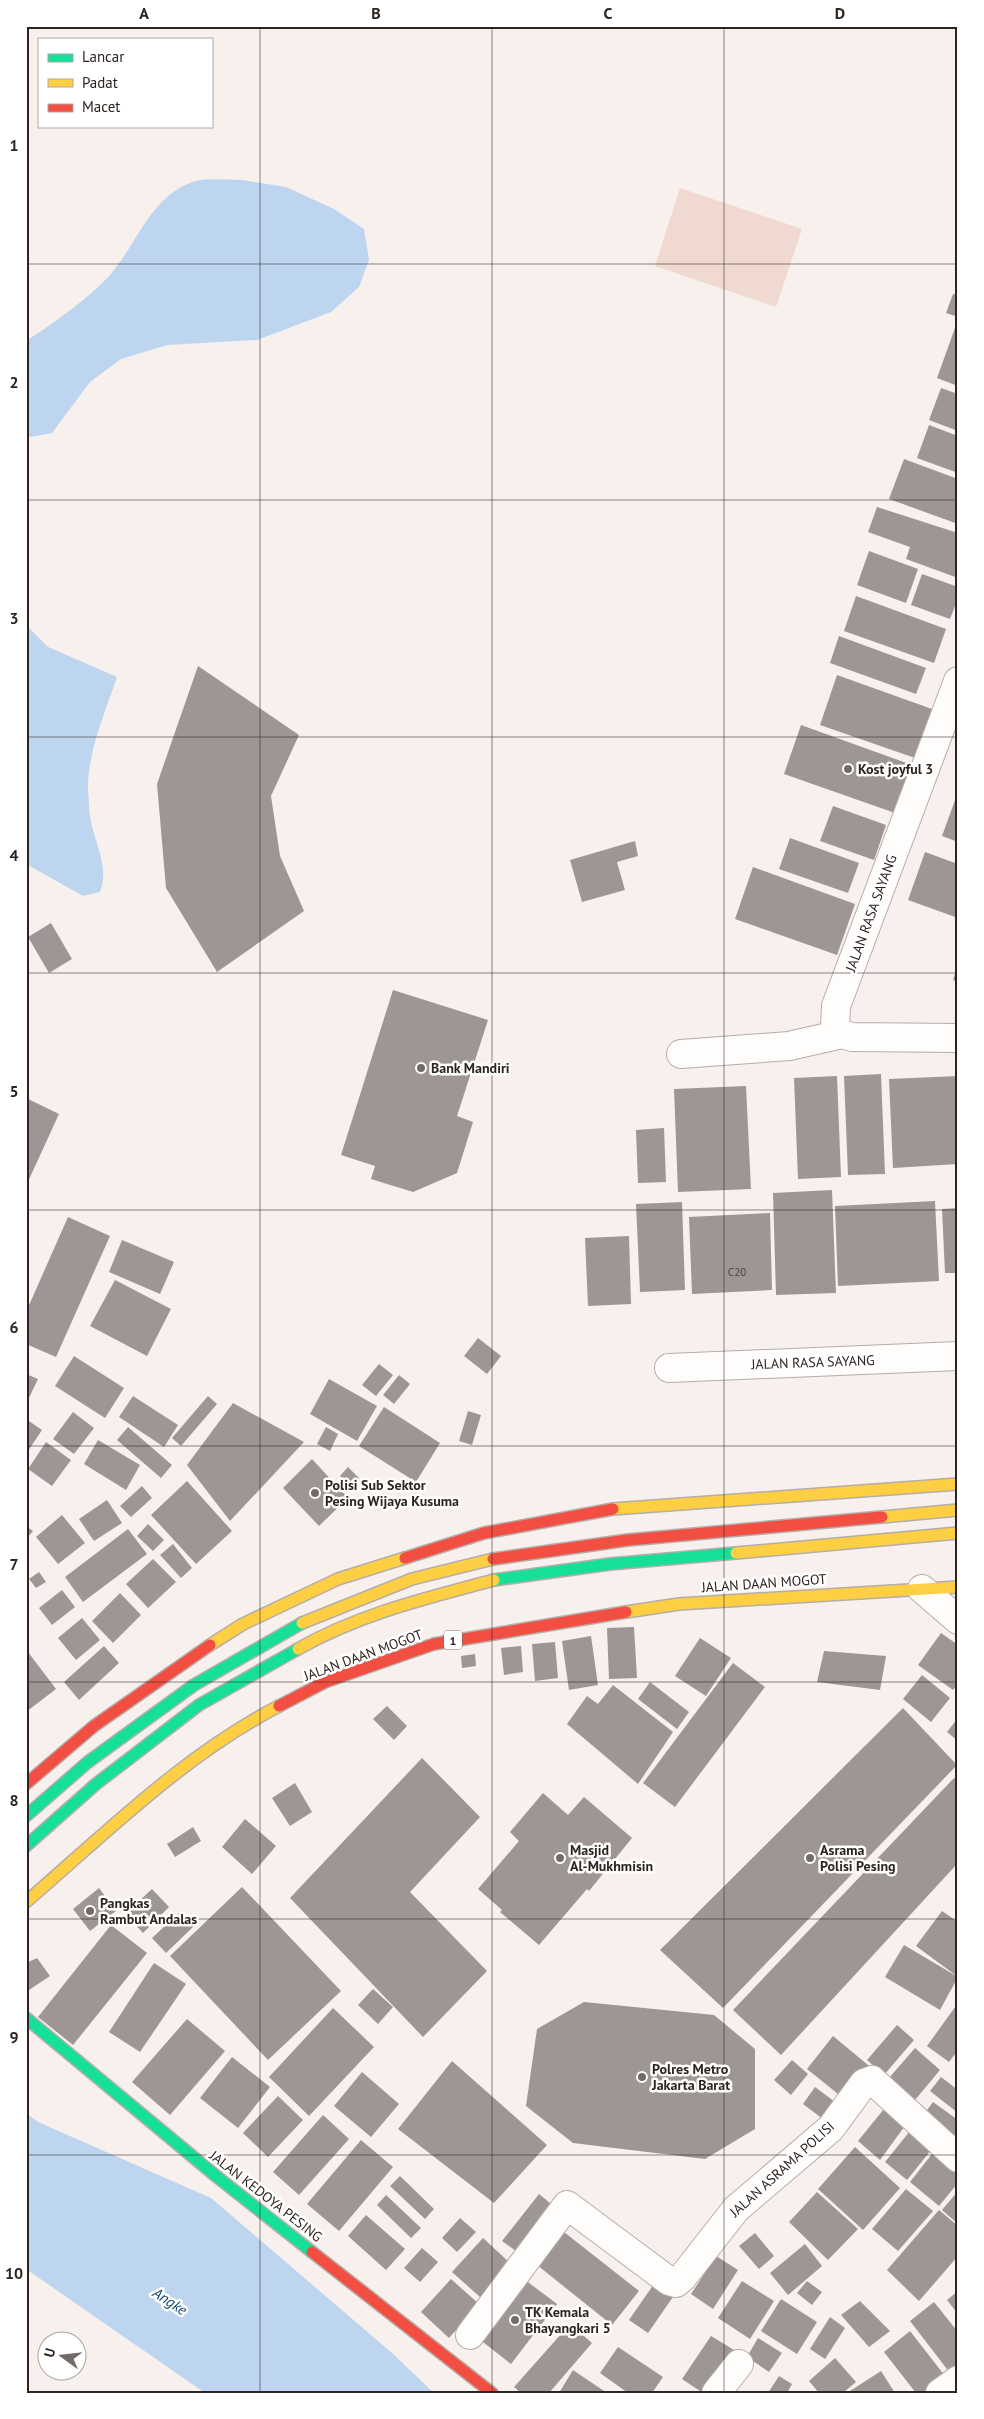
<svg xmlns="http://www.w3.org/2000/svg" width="984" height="2419" font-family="'PT Sans',sans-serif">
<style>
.green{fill:#efd9d0}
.water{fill:#bed5f0}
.building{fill:#9d9692}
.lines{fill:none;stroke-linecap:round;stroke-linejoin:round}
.street-casing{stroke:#b5ada9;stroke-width:30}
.fast-casing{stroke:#b5ada9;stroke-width:14}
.slow-casing{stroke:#b5ada9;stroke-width:14}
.jam-casing{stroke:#b5ada9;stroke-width:14}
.street{stroke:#fefdfc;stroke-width:28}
.fast{stroke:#16e098;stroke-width:11}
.slow{stroke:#ffcf43;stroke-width:11}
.jam{stroke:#f24e42;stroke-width:11}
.grid{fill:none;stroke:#2d2420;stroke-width:1;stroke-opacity:0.55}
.poi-dot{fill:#746b67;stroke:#fff;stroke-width:2}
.labels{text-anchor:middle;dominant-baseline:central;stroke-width:5;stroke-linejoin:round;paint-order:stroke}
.number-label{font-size:11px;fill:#49403c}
.shield{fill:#fff;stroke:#6c6663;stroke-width:1}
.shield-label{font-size:12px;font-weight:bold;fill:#2d2420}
.poi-label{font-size:14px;font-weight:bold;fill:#2d2420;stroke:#fff;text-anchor:start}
.street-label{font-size:14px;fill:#2d2420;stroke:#fff}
.water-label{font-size:15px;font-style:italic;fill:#124677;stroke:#fff}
.neatline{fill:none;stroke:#2d2420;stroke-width:2}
.grid-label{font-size:16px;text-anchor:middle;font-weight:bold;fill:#2d2420}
</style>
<rect width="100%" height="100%" fill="#f8f0ec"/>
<path class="green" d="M680,188l122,41 -26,78 -121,-41z"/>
<path class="water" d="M242,180l44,7 48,22 30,20 5,31 -10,27 -28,25 -74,28 -90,5 -46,14 -31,23 -38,51 -21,4 -5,-2v-94c29,-19 61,-41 84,-66 27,-31 42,-82 86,-94 13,-3 32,-1 46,-1z
M26,625l22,22 69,30c-12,36 -30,76 -29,114 1,11 1,24 4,35 5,22 17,42 8,66l-17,4 -57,-32z
M26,2113l12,9 173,76 181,155 42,40h-229l-179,-124z"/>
<path class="building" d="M953,294l5,1v22l-12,-4z
M956,325h2v61l-21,-8z
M941,388l17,6v37l-29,-11z
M929,425l29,11v37l-41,-15z
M904,459l54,20v45l-69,-25z
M877,507l81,26v45l-52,-19 4,-12 -42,-15z
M869,551l49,18 -12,34 -49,-18z
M922,574l36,13v11l-8,21 -39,-14z
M856,596l90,33 -12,34 -90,-32z
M839,636l87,32 -10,26 -86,-31z
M198,666l101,69 -28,61 9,60 24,55 -87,61 -51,-84 -9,-104z
M837,675l95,34 -17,49 -95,-33z
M801,725l111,40 -17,48 -111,-39z
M958,792v50l-16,-6z
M833,806l53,19 -12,35 -54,-19z
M790,838l69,25 -11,30 -69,-24z
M635,841l3,15 -21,6 8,28 -43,12 -12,-42z
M925,852l33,12v54l-50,-18z
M753,867l102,37 -18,51 -102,-36z
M51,923l21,36 -23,14 -21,-36z
M957,967h1v15l-5,-2z
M393,990l95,30 -31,96 16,6 -16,51 -44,19 -42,-13 4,-13 -34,-11z
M881,1074l4,100 -37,1 -4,-99z
M837,1076l4,101 -43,2 -4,-101z
M958,1076v88l-65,4 -4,-89z
M746,1086l5,103 -73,3 -4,-103z
M26,1098l33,16 -33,72z
M664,1128l2,54 -28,1 -2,-53z
M832,1190l4,103 -60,2 -3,-102z
M935,1201l4,80 -101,5 -3,-80z
M682,1202l3,88 -45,2 -4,-88z
M958,1208v65h-13l-3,-64z
M770,1213l2,77 -80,4 -3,-77z
M68,1217l42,19 -54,121 -30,-13v-32z
M629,1236l2,68 -43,2 -3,-68z
M122,1240l52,22 -14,32 -51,-22z
M115,1280l56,29 -24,47 -57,-30z
M478,1338l23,18 -14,18 -23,-18z
M74,1356l50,32 -19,30 -50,-32z
M379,1364l14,11 -17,21 -14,-11z
M26,1374l12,5 -12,25z
M399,1375l11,9 -16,20 -11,-9z
M329,1379l48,27 -20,35 -47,-27z
M133,1396l45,29 -14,22 -45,-30z
M208,1396l9,8 -36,42 -9,-8z
M233,1403l71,39 -74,79 -43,-56z
M384,1407l56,36 -24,39 -57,-36z
M468,1411l13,4 -9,30 -13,-4z
M73,1412l21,16 -20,26 -21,-15z
M26,1419l16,11 -16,24z
M128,1427l44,38 -11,13 -44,-38z
M326,1427l12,7 -8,17 -13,-7z
M98,1440l42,25 -14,25 -42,-26z
M46,1442l25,18 -19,26 -24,-17z
M312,1459l36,39 -29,28 -36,-38z
M348,1467l11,11 -8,9 -11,-11z
M187,1481l45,50 -36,33 -45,-49z
M142,1486l10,12 -21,19 -11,-11z
M107,1500l15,23 -28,18 -15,-22z
M62,1515l23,28 -27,21 -22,-27z
M148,1524l16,16 -11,11 -16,-15z
M26,1526l7,5 -7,8z
M128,1529l19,25 -64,48 -18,-25z
M173,1544l19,24 -11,10 -21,-23z
M153,1559l23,23 -28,26 -22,-24z
M39,1572l7,10 -10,6 -7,-9z
M62,1590l13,17 -23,18 -13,-17z
M120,1593l21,22 -28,28 -21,-22z
M82,1618l18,22 -24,20 -18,-22z
M634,1627l3,51 -28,1 -2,-51z
M941,1633l17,12v39l-5,6 -35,-25z
M591,1636l7,49 -29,5 -7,-49z
M700,1638l31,20 -25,38 -31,-20z
M555,1642l3,36 -23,3 -3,-37z
M104,1646l15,17 -40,37 -15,-18z
M521,1646l2,26 -19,3 -3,-27z
M824,1651l62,5 -6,34 -63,-8z
M28,1652l28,37 -30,23v-58z
M475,1654l1,12 -14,2 -1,-12z
M733,1663l32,24 -90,120 -32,-24z
M922,1675l28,23 -19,24 -28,-23z
M650,1682l39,30 -12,17 -39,-30z
M613,1685l60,47 -35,52 -71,-60 20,-28 11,8z
M387,1706l20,20 -13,14 -21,-21z
M903,1708l54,57 -234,243 -63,-58z
M958,1718v23l-11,-9z
M422,1758l58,59 -70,75 77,79 -64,66 -133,-139z
M954,1778l4,3v82l-177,192 -48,-45z
M295,1783l17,29 -22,14 -18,-28z
M543,1793l25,22 16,-18 48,41 -43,53 -2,-2 -48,56 -39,-33 2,-2 -24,-21 41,-48 -9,-9z
M245,1819l31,27 -24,28 -30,-27z
M193,1827l8,14 -26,16 -8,-13z
M242,1887l99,104 -73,69 -98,-104z
M99,1888l17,23 -26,20 -17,-22z
M152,1889l17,18 -26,26 -18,-19z
M942,1911l16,11v55l-42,-31z
M180,1912l14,14 -28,27 -14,-15z
M111,1925l36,28 -74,92 -35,-28z
M904,1945l54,32 -18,33 -55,-33z
M37,1958l13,18 -21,14 -3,-5v-22z
M154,1963l32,21 -46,68 -31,-20z
M373,1989l20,18 -15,17 -20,-19z
M584,2002l130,13 41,34v80l-50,30 -132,-16 -47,-37 11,-77z
M958,2003v47l-9,12 -22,-16z
M333,2008l41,39 -65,69 -40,-39z
M187,2019l38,32 -55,64 -38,-33z
M897,2025l17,15 -30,35 -17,-15z
M833,2036l41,34 -26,32 -41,-33z
M915,2048l25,22 -25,30 -26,-22z
M232,2057l38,30 -32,41 -38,-30z
M792,2060l16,14 -17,21 -17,-15z
M452,2061l95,84 -53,58 -96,-74z
M362,2072l37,32 -28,33 -37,-31z
M941,2077l17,13v23l-28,-22z
M815,2087l20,15 -12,17 -20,-15z
M278,2096l25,24 -35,37 -25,-24z
M933,2102l25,18v30l-39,-29z
M888,2104l22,15 -30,41 -22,-19z
M323,2115l26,24 -50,56 -26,-23z
M914,2126l22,18 -29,36 -22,-18z
M361,2140l32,27 -54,64 -32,-27z
M939,2145l19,15v23l-19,23 -29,-24z
M855,2147l45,41 -37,42 -45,-41z
M400,2176l34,33 -9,10 -35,-33z
M906,2189l27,22 -35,40 -26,-22z
M958,2191v33l-16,-14z
M817,2192l41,37 -30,31 -39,-38z
M539,2194l17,14 -36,46 -18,-13z
M386,2195l35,33 -10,10 -34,-33z
M939,2210l19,16v30l-39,45 -32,-31z
M366,2215l39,34 -19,21 -38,-34z
M460,2218l16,14 -19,20 -15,-14z
M564,2232l75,59 -27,34 -75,-60z
M755,2233l19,23 -15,13 -20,-23z
M483,2238l28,26 -31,33 -28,-25z
M805,2244l17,22 -34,29 -18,-22z
M422,2248l16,14 -18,20 -16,-14z
M716,2256l22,14 -25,39 -22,-15z
M520,2276l37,28 -46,60 -37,-29z
M451,2279l28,25 -30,34 -28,-26z
M656,2281l19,13 -27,39 -19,-13z
M742,2281l32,20 -24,38 -32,-21z
M807,2281l15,11 -10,13 -15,-12z
M958,2291v23l-11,-14z
M781,2299l36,23 -20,32 -36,-23z
M860,2301l30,30 -21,16 -28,-32z
M934,2302l24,30v35l-8,6 -40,-52z
M830,2317l15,11 -20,31 -15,-10z
M570,2324l22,19 -43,50h-28l-7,-6z
M910,2331l35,45 -21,17h-8l-32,-41z
M711,2336l28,17 -36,40 -21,-14z
M758,2338l24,15 -13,19 -22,-15z
M618,2347l45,30 -11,16h-24l-28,-20z
M835,2358l21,24 -13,11h-24l-10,-12z
M573,2370l34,23h-48z
M881,2371l14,22h-48z
M779,2376l13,8 -5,9h-19z"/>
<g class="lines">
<g class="street-casing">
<path id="street" d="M958,681l-122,325 -1,21 7,7 10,3 106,1
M681,1054l108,-8 53,-12
M669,1368l289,-12
M922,1589l36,31
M470,2335l97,-130 102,76 7,2 6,-5 54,-69 95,-81 33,-45 8,-3 86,78
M716,2393l23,-29
M940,2393l18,-13"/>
</g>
<g class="fast-casing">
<path id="fast" d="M494,1580l116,-16 126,-11
M26,1816l62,-54 106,-77 108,-62
M26,1846l70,-62 103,-79 99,-56
M26,2018l190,158 96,76"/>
</g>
<g class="slow-casing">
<path id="slow" d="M613,1509l345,-25
M882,1517l76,-7
M736,1553l222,-20
M626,1612l53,-8 279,-17
M302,1623l110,-44 81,-20
M210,1645l33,-21 95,-45 67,-21
M298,1649c61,-35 129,-51 196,-69
M26,1902c80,-69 158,-147 253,-196"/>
</g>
<g class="jam-casing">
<path id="jam" d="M405,1558l79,-25 129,-24
M493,1559l135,-19 254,-23
M279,1706l46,-24 109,-38 192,-32
M26,1784l68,-58 116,-81
M312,2252l180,141"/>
</g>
<use href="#street" class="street"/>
<use href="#fast" class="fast"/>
<use href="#slow" class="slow"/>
<use href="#jam" class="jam"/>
</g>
<path class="grid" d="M260,26v2367M492,26v2367M724,26v2367M26,264h932M26,500h932M26,737h932M26,973h932M26,1210h932M26,1446h932M26,1682h932M26,1919h932M26,2155h932"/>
<g class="poi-dot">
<circle cx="848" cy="769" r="5"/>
<circle cx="421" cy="1068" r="5"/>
<circle cx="315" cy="1493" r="5"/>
<circle cx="560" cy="1858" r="5"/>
<circle cx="810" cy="1858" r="5"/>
<circle cx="90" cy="1911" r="5"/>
<circle cx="642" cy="2077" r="5"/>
<circle cx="515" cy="2320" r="5"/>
</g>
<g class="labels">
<g class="number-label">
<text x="737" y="1272">C20</text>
</g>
<rect class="shield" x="444" y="1630.5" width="18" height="19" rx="4"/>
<g class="shield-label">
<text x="453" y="1640">1</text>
</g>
<g class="poi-label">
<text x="858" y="769">Kost joyful 3</text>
<text x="431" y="1068">Bank Mandiri</text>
<text x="325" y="1485">Polisi Sub Sektor<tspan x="325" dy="16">Pesing Wijaya Kusuma</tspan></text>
<text x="570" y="1850">Masjid<tspan x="570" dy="16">Al-Mukhmisin</tspan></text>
<text x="820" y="1850">Asrama<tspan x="820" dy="16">Polisi Pesing</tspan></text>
<text x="100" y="1903">Pangkas<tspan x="100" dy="16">Rambut Andalas</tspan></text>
<text x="652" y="2069">Polres Metro<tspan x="652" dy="16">Jakarta Barat</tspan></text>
<text x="525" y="2312">TK Kemala<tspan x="525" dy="16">Bhayangkari 5</tspan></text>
</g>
<g class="street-label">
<text transform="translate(871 913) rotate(-70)">JALAN RASA SAYANG</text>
<text transform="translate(813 1362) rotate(-2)">JALAN RASA SAYANG</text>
<text transform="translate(764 1583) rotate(-4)">JALAN DAAN MOGOT</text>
<text transform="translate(363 1655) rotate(-20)">JALAN DAAN MOGOT</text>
<text transform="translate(782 2169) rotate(-42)">JALAN ASRAMA POLISI</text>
<text transform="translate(266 2196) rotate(38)">JALAN KEDOYA PESING</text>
</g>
<g class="water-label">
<text transform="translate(170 2301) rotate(33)">Angke</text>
</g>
</g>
<rect width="984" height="2419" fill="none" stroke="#ffffff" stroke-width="55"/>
<rect x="38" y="38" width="175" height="90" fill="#ffffff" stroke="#aba7a6"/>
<rect x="48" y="54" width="25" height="8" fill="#16e098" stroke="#aba7a6"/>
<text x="82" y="62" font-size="15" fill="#2d2420">Lancar</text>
<rect x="48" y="79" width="25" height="8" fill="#ffcf43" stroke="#aba7a6"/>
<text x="82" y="88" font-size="15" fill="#2d2420">Padat</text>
<rect x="48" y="104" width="25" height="8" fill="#f24e42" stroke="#aba7a6"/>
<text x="82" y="112" font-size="15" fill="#2d2420">Macet</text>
<g transform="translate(62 2356) rotate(285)"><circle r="24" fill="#ffffff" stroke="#aba7a6"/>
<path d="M0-4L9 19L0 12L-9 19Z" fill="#746b67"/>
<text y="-8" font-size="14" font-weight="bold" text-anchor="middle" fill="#2d2420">U</text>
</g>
<rect x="28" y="28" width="928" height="2364" class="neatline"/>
<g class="grid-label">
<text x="144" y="19">A</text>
<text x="376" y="19">B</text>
<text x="608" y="19">C</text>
<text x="840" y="19">D</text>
<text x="14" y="151">1</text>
<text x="14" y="388">2</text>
<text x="14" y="624">3</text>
<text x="14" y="861">4</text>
<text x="14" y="1097">5</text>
<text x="14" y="1333">6</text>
<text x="14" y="1570">7</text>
<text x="14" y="1806">8</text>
<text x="14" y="2043">9</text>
<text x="14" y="2279">10</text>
</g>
</svg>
